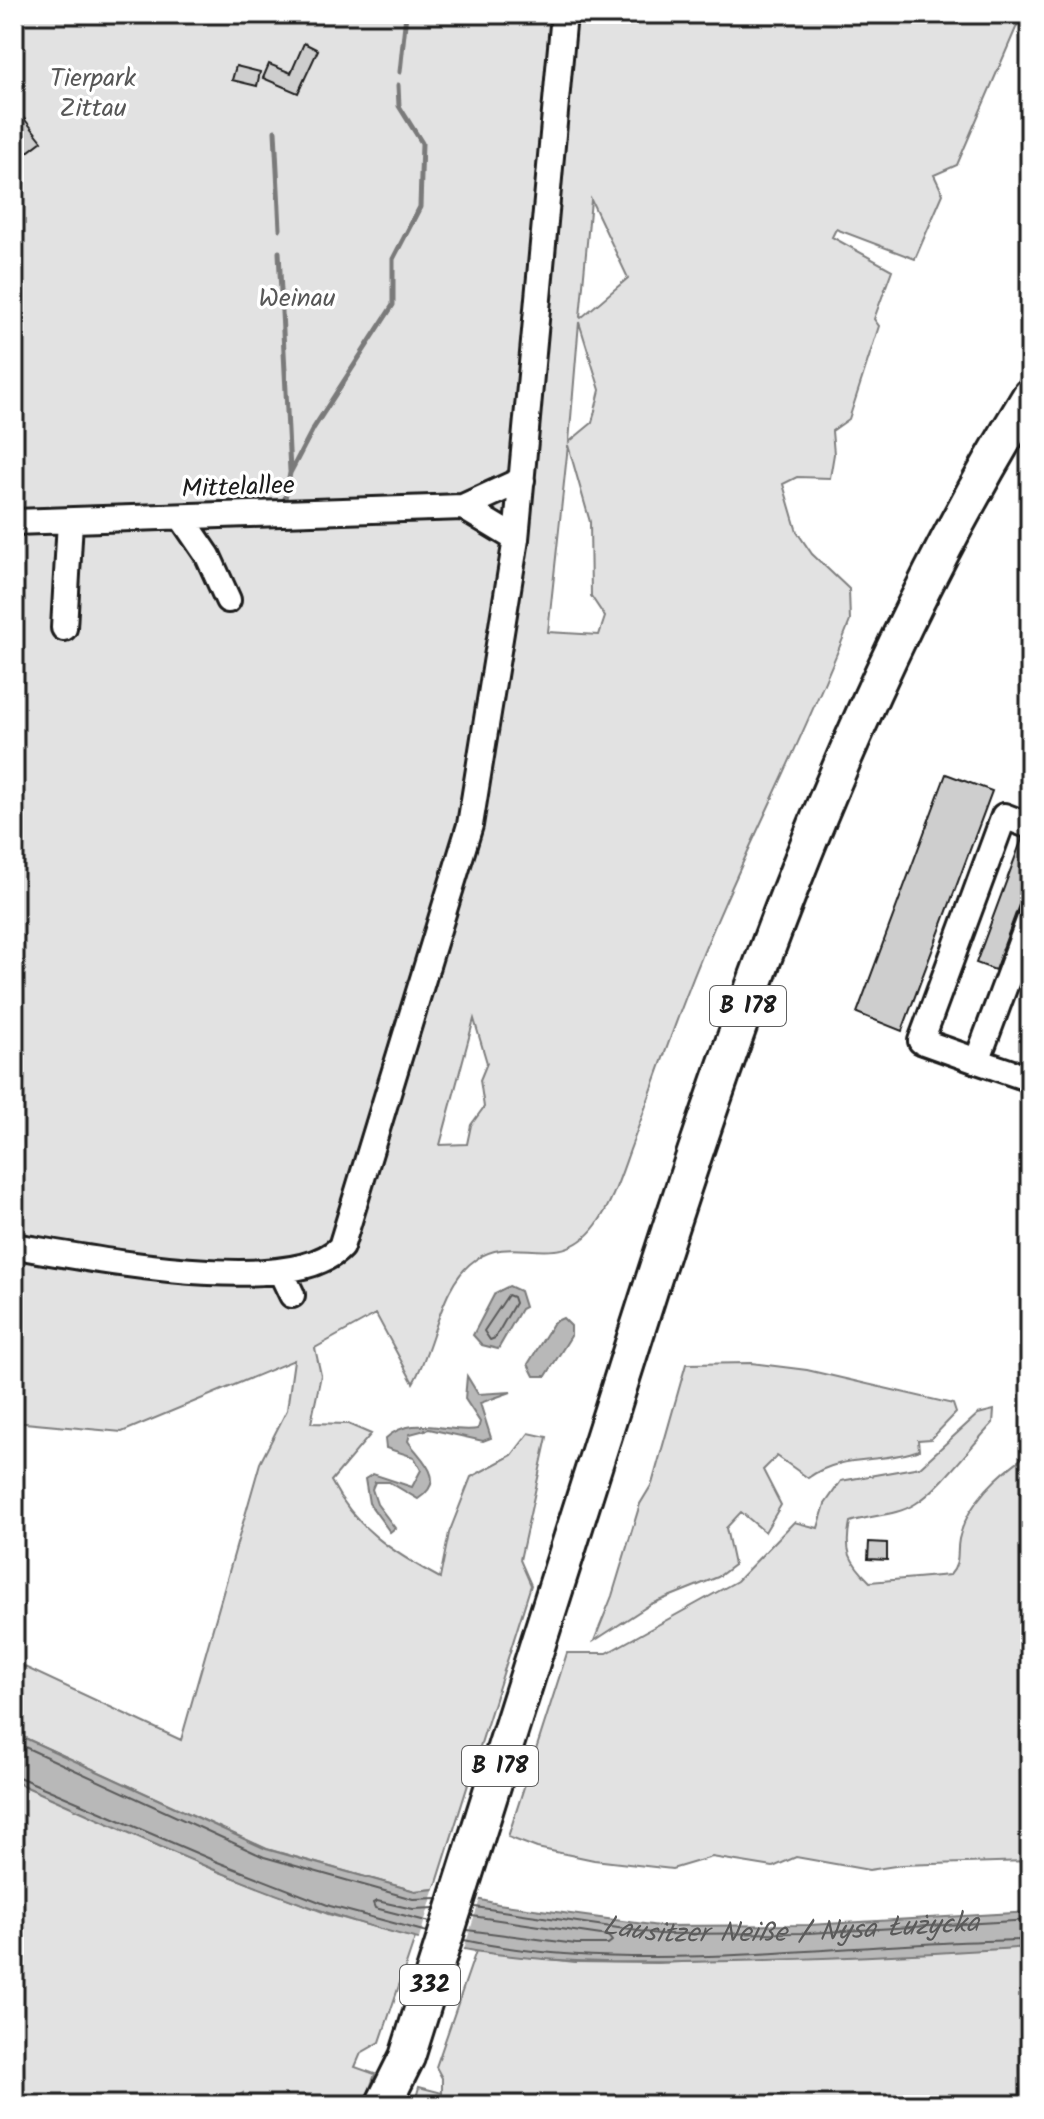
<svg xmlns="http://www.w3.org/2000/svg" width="1044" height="2119" font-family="Kalam,sans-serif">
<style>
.green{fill:#e2e2e2;stroke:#7f7f7f;stroke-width:2;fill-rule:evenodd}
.water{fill:#b8b8b8;stroke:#7a7a7a;stroke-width:2}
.pier{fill:#fff}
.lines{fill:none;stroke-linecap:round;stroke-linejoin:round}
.shore{stroke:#5a5a5a;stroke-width:2}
.stream{stroke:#7a7a7a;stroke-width:5}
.building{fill:#cecece;stroke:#1c1c1c;stroke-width:2}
.minor-casing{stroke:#1c1c1c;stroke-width:30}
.highway-casing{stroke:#1c1c1c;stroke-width:40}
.minor{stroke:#fff;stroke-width:24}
.highway{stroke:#fff;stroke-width:34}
.labels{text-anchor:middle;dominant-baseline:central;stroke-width:7;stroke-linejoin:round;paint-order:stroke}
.shield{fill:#fff;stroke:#606060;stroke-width:2}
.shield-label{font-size:24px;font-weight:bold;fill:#1c1c1c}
.park-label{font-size:26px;fill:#575757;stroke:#fff}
.street-label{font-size:26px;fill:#1c1c1c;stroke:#fff}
.water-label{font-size:28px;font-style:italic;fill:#5a5a5a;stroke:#fff}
</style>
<rect width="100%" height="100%" fill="#fff"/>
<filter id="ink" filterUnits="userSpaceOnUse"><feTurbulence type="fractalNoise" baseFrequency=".0125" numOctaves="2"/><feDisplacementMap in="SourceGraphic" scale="16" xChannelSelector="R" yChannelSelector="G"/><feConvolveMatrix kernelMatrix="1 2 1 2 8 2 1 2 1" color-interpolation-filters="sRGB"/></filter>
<g filter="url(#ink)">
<path class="green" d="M14,14h1008l-65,151 -23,10 9,19 -28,65 -79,-30 -4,8 60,33 -18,49 5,7 -30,93 -17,12 2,23 -4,24 -33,-1 -14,7 14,48 15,22 37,35 1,32c-50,128 -116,249 -165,378 -19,49 -36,99 -54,148 -10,27 -18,55 -35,78 -37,50 -81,6 -121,35 -36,25 -40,87 -62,123l-37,-69 -61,34 6,27 -10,48 37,1 23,10 -40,47c25,48 63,72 109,97l9,-45 22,-56 41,-22 17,-22 18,4 -27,123 11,25 -96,304 -20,2 -148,-42 -253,-116v-71l167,78 79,-277 27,-53 7,-50 -172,72 -108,-10zM591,200l37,78 -47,40 -1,-1zM579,322l21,68 -8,33 -23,19zM568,445l22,77 1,74 14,21 -6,18 -51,-3zM474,1019l13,44 -7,17 4,27 -13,18 -4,19 -27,1z
M751,1363l56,7 146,34 3,9 -25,26 -13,1 1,10c-38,14 -78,3 -111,28l-31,-22 -14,14 18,35 -16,27 -24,-20 -15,16 8,37 -16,12 -67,27 -57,37 18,-45 28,-92 12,-20 34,-120z
M994,1410l-1,13c-20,21 -55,68 -78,81 -19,12 -44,11 -65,18 -6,29 -1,39 20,60l80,-7c11,-13 6,-21 9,-36 8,-36 41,-67 71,-86v408l-128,4 -33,5 -73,-13 -23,10 -61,-10 -40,12 -78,-9 -57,-12 -29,-11 59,-184h40l130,-72 57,-59 24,6 7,-24 16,-23 79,-14 58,-53z
M14,1781l198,88 116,45 87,24 -35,104 -19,11 -6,14 20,7 -11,31h-121v-12l-19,12h-210z
M1030,1947v158h-616l5,-18 23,6v-15l-6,-11 40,-116 99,11 82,1z"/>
<path class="water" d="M509,1286l11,5 5,16 -4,2 -23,40 -16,-4 -9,-10 22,-42z
M563,1318l8,8v10l-25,40h-12l-6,-12 26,-42z
M467,1376l11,18 33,-2 -31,11 11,35 -8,3 -54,-12 -19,5 -2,7c12,18 41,38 10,58l-29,-17h-14l-3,7 5,15 18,24 -5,4 -21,-29 -4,-24 8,-5 39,13 9,-17 -7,-13 -28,-9 -1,-9c27,-26 61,-5 93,-10l2,-7 -15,-23z
M14,1733l252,116 149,42 20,-2 63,15 161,22 150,-1 221,-13v35c-98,7 -197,11 -296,14 -86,2 -173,4 -259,-10 -159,-28 -306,-101 -453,-166l-8,-4z"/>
<path class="pier" d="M436,1885l45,11 -18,56 -45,-10z"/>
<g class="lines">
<g class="shore">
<path d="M508,1295l5,2 2,6 -20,35 -5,2 -6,-9z"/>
<path d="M14,1742l250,115 149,42 25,-1"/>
<path d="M14,1775l201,86 115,45 97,26"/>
<path id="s1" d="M475,1907l184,27 150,-1 221,-13"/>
<path d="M430,1922l-55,-14 -2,-5 4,-2 36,8 22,-1"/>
<path d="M467,1930l109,14h32l4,-3 -4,-5 -136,-20"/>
<path d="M464,1940c178,38 385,1 566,0"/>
</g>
<path class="stream" d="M400,72l6,-58
M275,131l5,98
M279,252l11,219
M284,504l6,-31 23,-44 80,-124v-46l27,-52 2,-64 -23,-37 -1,-21"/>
</g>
<path class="building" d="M304,43l14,7 -20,43 -35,-15 6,-14 22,9z
M236,66l24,6 -3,14 -25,-6z
M14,106l28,35 -17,13 -11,-14z
M946,774l46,17 -90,240 -45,-18z
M1022,839l8,2v34l-35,95 -19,-7z
M869,1542l18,1v17l-19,-1z"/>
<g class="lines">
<g class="minor-casing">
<path id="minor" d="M463,507l53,32
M182,518l26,38 20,44
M14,522l449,-15 59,-27
M64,628l6,-107
M1030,826l-26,-10 -83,225 56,20 53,-143
M977,1061l53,18
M14,1246c71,11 276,54 327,1l129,-422 46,-286 48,-525
M281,1272l11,23"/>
</g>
<g class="highway-casing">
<path id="highway" d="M383,2105l24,-48c69,-215 137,-431 205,-647 109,-347 226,-702 418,-1014"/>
</g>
<use href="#minor" class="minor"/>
<use href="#highway" class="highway"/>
</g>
</g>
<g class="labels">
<g class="shield">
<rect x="710" y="986" width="76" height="40" rx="6"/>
<rect x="462" y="1746" width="76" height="40" rx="6"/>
<rect x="400" y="1965" width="60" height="40" rx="6"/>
</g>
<g class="shield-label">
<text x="748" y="1006">B 178</text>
<text x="500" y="1766">B 178</text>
<text x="430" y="1985">332</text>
</g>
<g class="park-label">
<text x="93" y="79">Tierpark<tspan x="93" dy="30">Zittau</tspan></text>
<text x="297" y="299">Weinau</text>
</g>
<g class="street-label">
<text transform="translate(238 488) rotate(-2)">Mittelallee</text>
</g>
<g class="water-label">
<text stroke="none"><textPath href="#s1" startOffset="318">Lausitzer Neiße / Nysa Łużycka</textPath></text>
</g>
</g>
<rect width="1044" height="2119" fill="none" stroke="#fff" stroke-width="48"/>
<rect x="24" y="24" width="996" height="2071" fill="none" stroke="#1c1c1c" stroke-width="3" filter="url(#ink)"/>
</svg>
